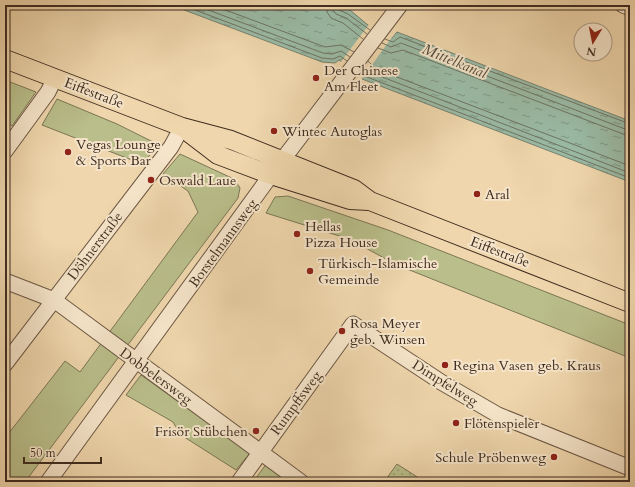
<svg xmlns="http://www.w3.org/2000/svg" width="635" height="487" font-family="Cardo,serif">
<style>
.green{fill:#b9be8a;stroke:#7c7656}
.park{fill:url(#park-dots);stroke:#7c7656}
.water{fill:url(#water-ripples);stroke:#768270}
.pier{fill:#efd6ac}
.lines{fill:none;stroke-linecap:round;stroke-linejoin:round}
.shore{stroke:#6d7463;stroke-width:1}
.minor-casing{stroke:#6c5744;stroke-width:17}
.major-casing{stroke:#402d21;stroke-width:20}
.minor{stroke:#f5e4c9;stroke-width:15}
.major{stroke:#efd6ac;stroke-width:18}
.poi-dot{fill:#8f2418;stroke:#f5e4c9;stroke-width:1.5}
.labels{text-anchor:middle;dominant-baseline:central;stroke-width:4;stroke-linejoin:round;paint-order:stroke}
.poi-label{font-size:14px;fill:#402d21;stroke:#f5e4c9;text-anchor:start}
.street-label{font-size:14px;fill:#402d21;stroke:#f5e4c9}
.water-label{font-size:15px;font-style:italic;fill:#52493b;stroke:#f5e4c9}
</style>
<defs>
<pattern id="park-dots" width="8" height="8" patternUnits="userSpaceOnUse"><rect width="8" height="8" fill="#b9be8a"/><path d="M2 2h.1M6 6h.1" fill="none" stroke="#989b70" stroke-width="1.8" stroke-linecap="round"/></pattern>
<pattern id="water-ripples" width="26" height="14" patternUnits="userSpaceOnUse"><rect width="26" height="14" fill="#9abaa5"/><path d="M2 4q2-2 4 0t4 0M15 11q2-2 4 0t4 0" fill="none" stroke="#7f9886"/></pattern>
</defs>
<rect width="100%" height="100%" fill="#efd6ac"/>
<filter id="stains"><feTurbulence type="fractalNoise" baseFrequency=".005" numOctaves="4"/><feColorMatrix values="0 0 0 0 .2 0 0 0 0 .09 0 0 0 0 .02 0 0 0 .5 -.17"/></filter>
<radialGradient id="worn" r=".72"><stop offset=".6" stop-color="#630" stop-opacity="0"/><stop offset="1" stop-color="#630" stop-opacity=".3"/></radialGradient>
<path class="green" d="M5,80l31,12 -24,34 -7,-4z
M57,99l60,25 42,21 -17,19 -100,-39z
M180,154l54,25 6,9 -2,10 -213,284h-20v-44l60,-77 15,11 118,-160 -10,-21 -25,-17z
M288,196l100,34 242,95v33l-233,-93 -48,-26 -83,-26 9,-16z
M141,375l109,78 -14,17 -55,-35 -8,-13 -47,-27z
M267,463l27,19h-41z"/>
<path class="park" d="M397,464l28,18h-41z"/>
<path class="water" d="M171,5h165l14,5 18,15 24,13 5,-6 233,89v61l-268,-103v-3l-23,-16 -4,3 -13,-1z"/>
<path class="pier" d="M370,23l22,12 3,-2 -34,47 -1,-3 -20,-14z"/>
<g class="lines">
<path class="shore" d="M182,5l140,53 11,1 7,-3 7,5
M195,5l128,48 9,1 9,-3 9,6
M212,5l113,42 16,-2 13,7
M326,5l1,7 4,6 12,5 20,16
M332,5l1,5 3,4 10,4 21,16
M337,5l2,5 9,4 22,16
M385,39l8,3 7,-5 230,87
M382,43l9,4 10,-4 224,86h5
M378,48l13,5 12,-3 220,84 7,1
M368,61l8,8 254,97
M364,66l8,7 258,100
M361,70l4,3 2,4 263,101"/>
<g class="minor-casing">
<path id="minor" d="M623,5l7,3
M5,151l43,-59 7,-14
M5,281l49,19 247,182
M5,364l166,-217 11,-20
M48,482l223,-307 129,-170
M239,482l114,-158 88,58 57,33 132,53"/>
</g>
<g class="major-casing">
<path id="major" d="M5,59l177,68 49,13 123,49 16,12 260,102
M188,132l30,23 53,20 79,25 19,1"/>
</g>
<use href="#minor" class="minor"/>
<use href="#major" class="major"/>
</g>
<g class="poi-dot">
<circle cx="316" cy="78" r="4"/>
<circle cx="274" cy="131" r="4"/>
<circle cx="68" cy="152" r="4"/>
<circle cx="151" cy="180" r="4"/>
<circle cx="477" cy="194" r="4"/>
<circle cx="297" cy="234" r="4"/>
<circle cx="310" cy="271" r="4"/>
<circle cx="342" cy="331" r="4"/>
<circle cx="445" cy="365" r="4"/>
<circle cx="456" cy="423" r="4"/>
<circle cx="256" cy="431" r="4"/>
<circle cx="554" cy="457" r="4"/>
</g>
<g class="labels">
<g class="poi-label">
<text x="324" y="70">Der Chinese<tspan x="324" dy="16">Am Fleet</tspan></text>
<text x="282" y="131">Wintec Autoglas</text>
<text x="76" y="144">Vegas Lounge<tspan x="76" dy="16">&amp; Sports Bar</tspan></text>
<text x="159" y="180">Oswald Laue</text>
<text x="485" y="194">Aral</text>
<text x="305" y="226">Hellas<tspan x="305" dy="16">Pizza House</tspan></text>
<text x="318" y="263">Türkisch-Islamische<tspan x="318" dy="16">Gemeinde</tspan></text>
<text x="350" y="323">Rosa Meyer<tspan x="350" dy="16">geb. Winsen</tspan></text>
<text x="453" y="365">Regina Vasen geb. Kraus</text>
<text x="464" y="423">Flötenspieler</text>
<text x="248" y="431" text-anchor="end">Frisör Stübchen</text>
<text x="546" y="457" text-anchor="end">Schule Pröbenweg</text>
</g>
<g class="street-label">
<text transform="translate(94 93) rotate(21)">Eiffestraße</text>
<text transform="translate(223 243) rotate(-54)">Borstelmannsweg</text>
<text transform="translate(95 246) rotate(-53)">Döhnerstraße</text>
<text transform="translate(500 252) rotate(21)">Eiffestraße</text>
<text transform="translate(156 376) rotate(36)">Dobbelersweg</text>
<text transform="translate(445 383) rotate(32)">Dimpfelweg</text>
<text transform="translate(296 403) rotate(-54)">Rumpffsweg</text>
</g>
<g class="water-label">
<text transform="translate(455 61) rotate(22)">Mittelkanal</text>
</g>
</g>
<rect width="635" height="487" fill="none" stroke="#efd6ac" stroke-width="20"/>
<rect x="6" y="6" width="623" height="475" fill="none" stroke="#402d21" stroke-width="2"/>
<rect x="10" y="10" width="615" height="467" fill="none" stroke="#402d21"/>
<g transform="translate(593 42) rotate(190)"><circle r="19" fill="#f5e4c9" stroke="#ad9b86"/>
<path d="M0-3L7 15L0 10L-7 15Z" fill="#8f2418"/>
<text y="-6" font-size="11" font-weight="bold" text-anchor="middle" fill="#402d21">N</text>
</g>
<path d="M24 457v6h77v-6" fill="none" stroke="#402d21" stroke-width="2"/>
<text x="30" y="457" font-size="12" fill="#402d21" stroke="#f5e4c9" stroke-width="3" paint-order="stroke">50 m</text>
<rect width="100%" height="100%" filter="url(#stains)"/>
<rect width="100%" height="100%" fill="url(#worn)"/>
</svg>
